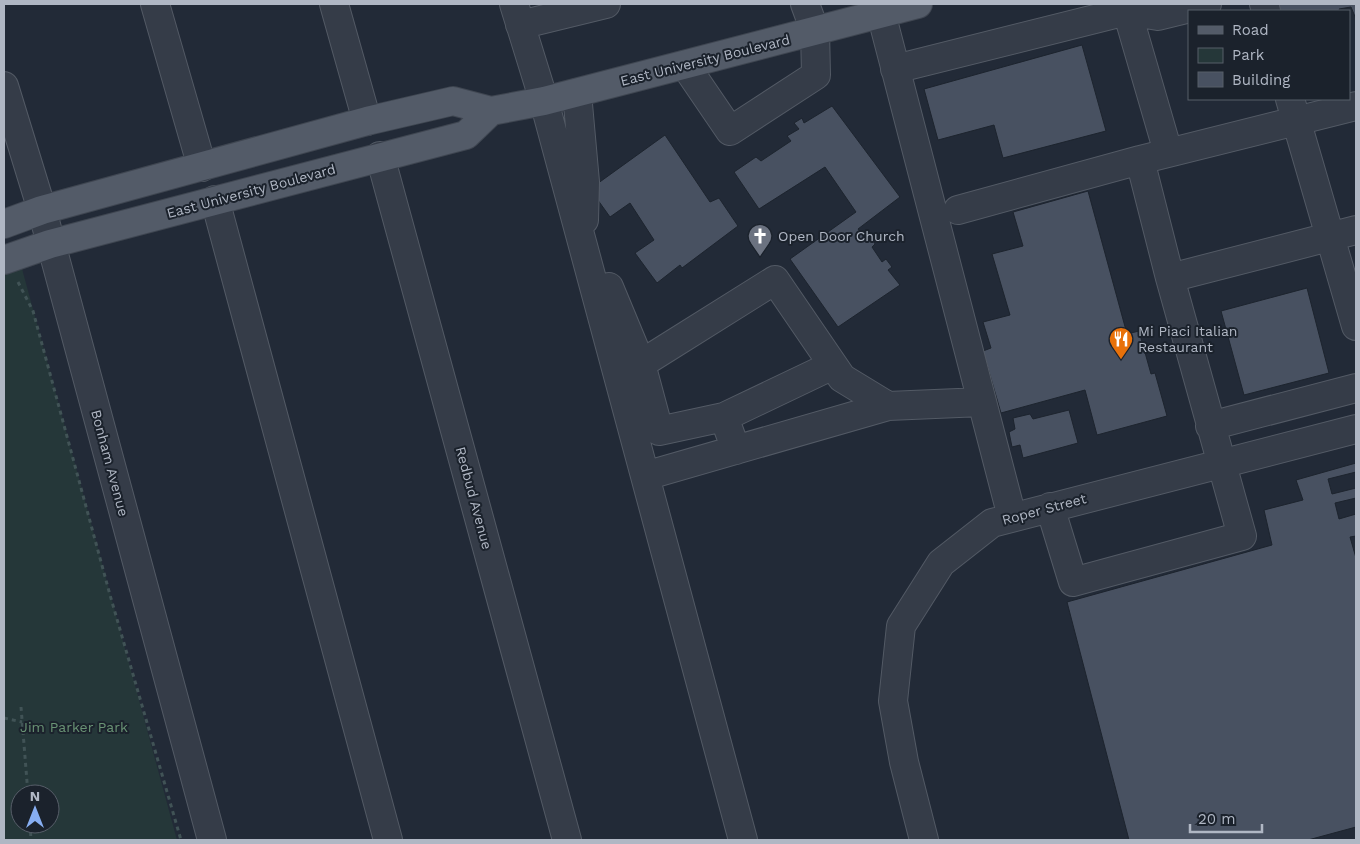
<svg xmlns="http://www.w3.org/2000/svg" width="1360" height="844" font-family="'Work Sans',sans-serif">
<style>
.green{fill:#253739;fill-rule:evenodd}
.building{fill:#485161;stroke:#1d242e}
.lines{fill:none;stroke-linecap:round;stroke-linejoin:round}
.minor-casing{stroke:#535a65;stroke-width:30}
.major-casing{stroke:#3f4651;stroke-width:30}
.path{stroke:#415356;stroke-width:3;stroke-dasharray:4 4;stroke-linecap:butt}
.minor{stroke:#353c48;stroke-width:28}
.major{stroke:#535b68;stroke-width:28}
.labels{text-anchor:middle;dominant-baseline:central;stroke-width:4;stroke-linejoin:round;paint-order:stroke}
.street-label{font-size:14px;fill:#b0b7c4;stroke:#1b222c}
.poi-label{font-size:14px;fill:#b0b7c4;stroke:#1b222c;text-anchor:start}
.park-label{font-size:14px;fill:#699374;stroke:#1b222c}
</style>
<rect width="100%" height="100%" fill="#222a37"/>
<path class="green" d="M21,265l156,575h-173v-567zM20,794h30v30h-30z"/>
<path class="building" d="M1275,4h81v15l-5,-12 -12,2 1,2h-63z
M1082,45l24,86 -103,27 -9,-33 -56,15 -14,-51z
M832,106l68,91 -42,32 8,11 7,-1 2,5 -3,3 10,15 4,-3 6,8 -4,3 12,15 -62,42 -48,-68 66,-47 -31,-45 -66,42 -25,-37 22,-15 5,4 30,-20 -4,-5 12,-7 -5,-6 8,-5 2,5z
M665,135l45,67 9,-4 19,28 -56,42 -2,-3 -23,18 -22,-30 19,-13 -24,-37 -20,14 -20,-28z
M1088,191l39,143 12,-3 12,43 4,-1 12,43 -70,19 -12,-45 -84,23 -18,-62 8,-3 -8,-26 27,-7 -18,-61 31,-8 -10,-34z
M1307,288l22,85 -85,22 -23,-84z
M1069,410l9,33 -55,15 -3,-13 -8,2 -3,-15 6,-3 -2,-11 17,-4 3,5z
M1356,463v9l-28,7 4,15 24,-6v10l-21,5 4,16 17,-5v22l-6,1 6,21v269l-48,13h-179l-62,-238 205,-57 -8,-35 39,-10 -7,-20z"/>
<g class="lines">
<g class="minor-casing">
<path id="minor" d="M155,4l47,163
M334,4l33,117
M514,4l30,97 199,739
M1125,4l43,148
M1264,4l2,7
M881,13l131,504
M520,25l86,-21
M685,65l45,66 86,-56 -1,-44 -10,-27
M895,69l232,-58 31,5 49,-12
M4,86l38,124 170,630
M577,93l8,89 -1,38
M1290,99l66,227
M380,156l187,684
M215,200l173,640
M958,210l182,-50
M1170,278l-30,-118 216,-54
M609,287l32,77
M724,417l109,-52
M1210,426l146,-38
M736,450l-12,-33 -65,14 -18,-67 134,-84 67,98 46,28
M645,476l243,-70 94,-4
M1050,507l23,75 169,-46 -72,-258 186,-48
M924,840l-20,-78 -11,-61 8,-75 40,-63 51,-40 364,-94"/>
</g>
<g class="major-casing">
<path id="major" d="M4,224l38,-14 325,-89 86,-20 38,10 53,-10 374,-97
M4,260l46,-16 416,-109 25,-24"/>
</g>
<path class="path" d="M18,282l15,29 77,284 71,245
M21,707l7,87
M4,718l18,4
M30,824l1,16"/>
<use href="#minor" class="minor"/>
<use href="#major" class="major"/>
</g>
<defs>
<g id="church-pin" transform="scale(1.25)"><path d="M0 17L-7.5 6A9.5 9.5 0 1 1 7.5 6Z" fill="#6b7280" stroke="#1b222c"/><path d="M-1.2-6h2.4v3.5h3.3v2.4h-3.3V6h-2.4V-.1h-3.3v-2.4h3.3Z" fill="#fff"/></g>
<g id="restaurant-pin" transform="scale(1.25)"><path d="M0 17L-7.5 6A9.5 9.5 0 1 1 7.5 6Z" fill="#e8710a" stroke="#1b222c"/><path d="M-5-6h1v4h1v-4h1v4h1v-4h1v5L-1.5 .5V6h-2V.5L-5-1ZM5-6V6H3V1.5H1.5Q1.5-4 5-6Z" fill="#fff"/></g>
</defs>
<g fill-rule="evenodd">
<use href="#church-pin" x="760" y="236"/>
<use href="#restaurant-pin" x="1121" y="339"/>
</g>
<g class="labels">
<g class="street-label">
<text transform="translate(705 60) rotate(-14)">East University Boulevard</text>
<text transform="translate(251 191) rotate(-15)">East University Boulevard</text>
<text transform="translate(110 463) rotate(75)">Bonham Avenue</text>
<text transform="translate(474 498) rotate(75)">Redbud Avenue</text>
<text transform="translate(1044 509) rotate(-15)">Roper Street</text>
</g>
<g class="poi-label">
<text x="778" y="236">Open Door Church</text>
<text x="1138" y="331">Mi Piaci Italian<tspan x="1138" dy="16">Restaurant</tspan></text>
</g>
<g class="park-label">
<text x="74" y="727">Jim Parker Park</text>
</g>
</g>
<rect width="1360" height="844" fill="none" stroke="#b0b7c4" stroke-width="10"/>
<rect x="1188" y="10" width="162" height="90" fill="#1b222c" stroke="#575e69"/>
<rect x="1198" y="26" width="25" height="8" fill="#535b68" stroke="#575e69"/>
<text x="1232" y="35" font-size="15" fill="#b0b7c4">Road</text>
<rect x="1198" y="48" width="25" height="15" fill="#253739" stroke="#575e69"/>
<text x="1232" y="60" font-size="15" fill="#b0b7c4">Park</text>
<rect x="1198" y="72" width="25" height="15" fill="#485161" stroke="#575e69"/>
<text x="1232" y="85" font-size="15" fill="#b0b7c4">Building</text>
<g transform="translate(35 809)"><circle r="24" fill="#1b222c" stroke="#575e69"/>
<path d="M0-4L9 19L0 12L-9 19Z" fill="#87aef2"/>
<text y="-8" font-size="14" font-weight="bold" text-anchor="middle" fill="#b0b7c4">N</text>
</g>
<path d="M1190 824v8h72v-8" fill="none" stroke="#b0b7c4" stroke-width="2.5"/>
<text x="1198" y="824" font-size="15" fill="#b0b7c4" stroke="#1b222c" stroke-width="4" paint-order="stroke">20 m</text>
</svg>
